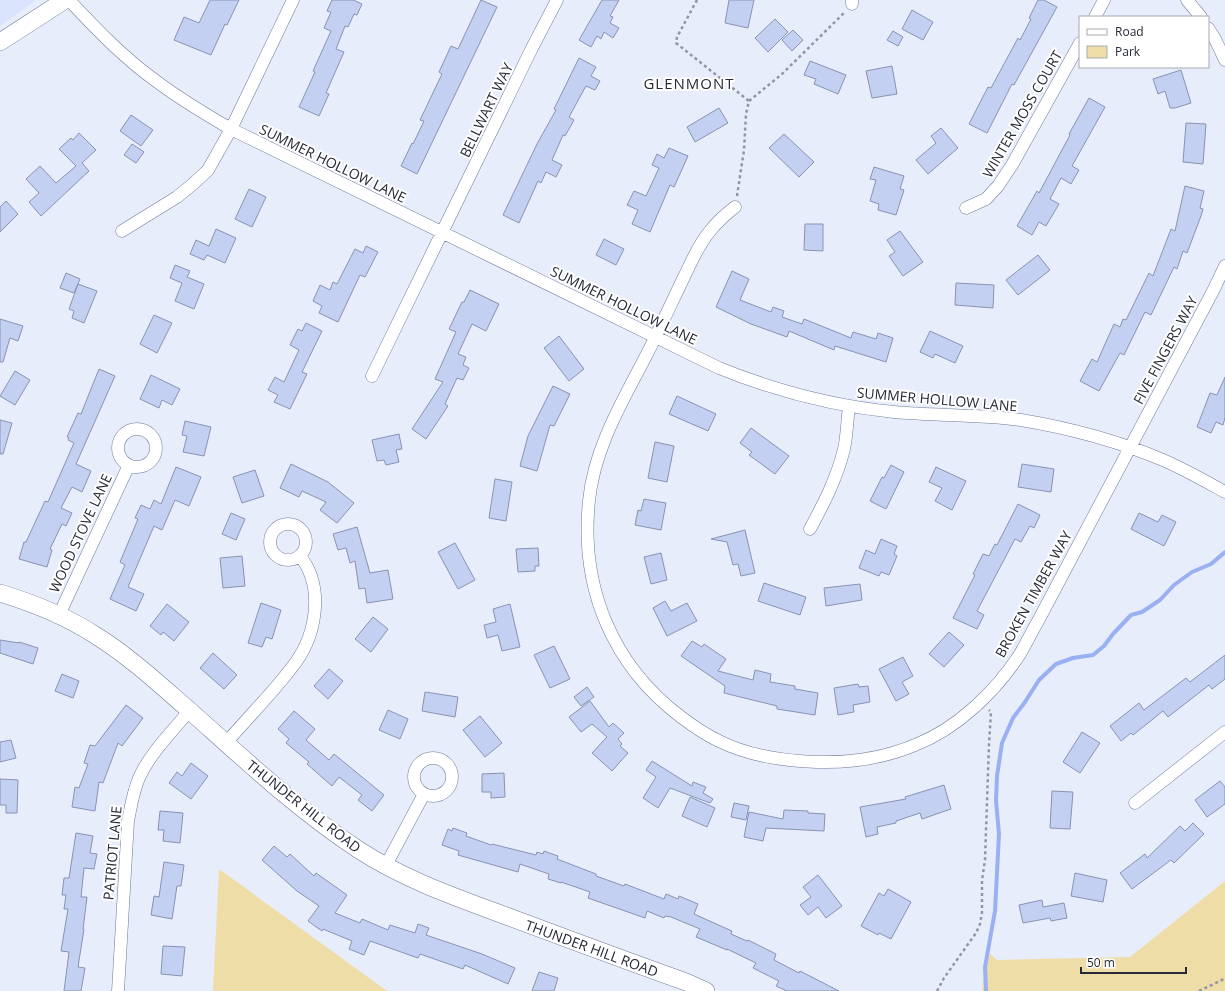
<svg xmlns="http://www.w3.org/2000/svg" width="1225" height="991" font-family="'Open Sans',sans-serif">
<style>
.built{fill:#dbe4fd}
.green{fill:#efdda8}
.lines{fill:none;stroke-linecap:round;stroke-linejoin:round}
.stream{stroke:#99b0f3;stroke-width:4}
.building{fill:#c3d0f2;stroke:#8893b3}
.street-casing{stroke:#6e7a98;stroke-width:13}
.secondary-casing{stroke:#6e7a98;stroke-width:18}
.path{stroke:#9296a4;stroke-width:2.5;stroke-dasharray:3 3;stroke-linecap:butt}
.street{stroke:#fff;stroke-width:12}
.secondary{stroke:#fff;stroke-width:17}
.labels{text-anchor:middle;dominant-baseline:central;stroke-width:4;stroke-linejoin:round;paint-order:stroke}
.street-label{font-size:14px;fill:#262a37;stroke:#fff}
.neighbourhood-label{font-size:15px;letter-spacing:1px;fill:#262a37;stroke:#fff}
</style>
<rect width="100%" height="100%" fill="#e8edfb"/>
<path class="built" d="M0,0h36l-36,26z"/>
<path class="green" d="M219,869l168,122h-174z
M1225,881v110h-243l5,-40 10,9 133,-3z"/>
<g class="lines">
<path class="stream" d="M986,991l-1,-24 10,-56 4,-77 -3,-33 1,-25 5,-33 11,-25 12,-16 14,-22 17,-16 17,-6 20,-3 11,-9 9,-12 18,-19 11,-3 18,-12 14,-15 18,-13 19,-8 14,-12"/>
</g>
<path class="building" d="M210,0h29l-12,25 -2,-1 -14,31 -37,-15 10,-23 15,6z
M332,0h21l9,4 -5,11 -3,-1 -6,13 -3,-1 -9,23 8,3 -18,41 3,1 -10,22 -20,-9 16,-35 -2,-1 18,-40 -7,-3 7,-16 -4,-1z
M481,0l16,7 -80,167 -16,-8 11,-23 1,1 11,-23 -4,-1 22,-46 -3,-2 12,-26 7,3z
M602,0h17l-9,16 3,1 -3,6 9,5 -6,10 -9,-6 -3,7 -4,-3 -6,11 -12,-7z
M729,0h25l-6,28 -23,-5z
M1038,0h6l13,7 -43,78 -2,-1 -25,49 -18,-9 19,-37 3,1 27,-50 2,2 11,-21 -2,-1z
M912,10l21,12 -10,18 -21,-11z
M775,19l13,13 -20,20 -13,-14z
M793,30l10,10 -11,11 -10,-11z
M893,31l10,6 -5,9 -11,-6z
M579,58l17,9 -5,9 9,5 -5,9 -9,-4 -5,9 -12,22 5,3 -9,16 -2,-1 -11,25 10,5 -6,12 -10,-5 -5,11 -3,-2 -19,42 -16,-8 34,-71 19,-34 -2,-1z
M810,61l36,14 -8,19 -24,-10 2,-5 -12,-4z
M892,66l5,28 -25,4 -6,-27z
M1181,70l10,33 -16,5h-5l-5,-17 -7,3 -5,-15z
M1089,98l16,9 -33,59 7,4 -8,14 -10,-6 -11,21 9,5 -13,22 -7,-4 -7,13 -15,-9 20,-35 2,2 31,-58 -1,-1z
M719,108l9,15 -33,19 -8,-15z
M131,115l22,15 -12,16 -21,-15z
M1186,123l20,1 -3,40 -20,-2z
M941,128l17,20 -30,26 -12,-14 20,-17 -5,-7z
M79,133l17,17 -14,13 7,8 -48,45 -12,-14 10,-9 -13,-14 14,-13 16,17 20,-17 -17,-17 12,-11 2,2z
M784,134l30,28 -15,15 -30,-29z
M132,144l12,8 -8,11 -12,-8z
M669,148l19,8 -14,31 -4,-2 -20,47 -18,-8 6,-14 -11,-5 7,-14 12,5 13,-28 -7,-3 5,-11 7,4z
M874,167l30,9 -4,13 4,1 -8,25 -18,-5 1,-6 -9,-3 6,-21 -6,-1z
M1185,186l19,5 -4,17 3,1 -2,7 -14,37 -4,-2 -6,18 -3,-2 -23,48 -6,-3 -21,43 -4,-2 -21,38 -19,-10 12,-22 5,3 17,-38 6,3 3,-8 3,1 23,-47 4,3 18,-47 4,2z
M249,189l17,8 -14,30 -17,-8z
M6,201l12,13 -18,18v-25z
M805,224h18v27l-19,-1z
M216,229l20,9 -11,25 -18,-8 -3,5 -14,-6 6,-14 13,6z
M900,231l23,31 -20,14 -14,-20 6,-4 -8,-12z
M604,239l20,10 -8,16 -20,-10z
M366,246l12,6 -13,25 -5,-2 -22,47 -19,-9 3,-7 -9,-5 7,-16 10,5 3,-8 4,2 18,-35 8,4z
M1038,255l12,15 -32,25 -12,-15z
M175,265l15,6 -3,6 17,7 -10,25 -19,-8 7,-18 -12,-5z
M732,271l17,8 -9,21 31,12 2,-5 11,4 -2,6 20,7 2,-5 47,19 2,-6 23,7 2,-6 15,5 -7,24 -51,-16 -1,4 -45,-19 -2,6 -36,-13 -35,-17z
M66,273l14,6 -6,14 -14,-5z
M956,283l38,2 -1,23 -38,-3z
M78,284l19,7 -13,32 -12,-5 2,-7 -5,-2z
M470,290l29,14 -13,27 -14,-7 -14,30 8,3 -3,8 6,3 -6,12 -6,-2 -12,26 3,2 -22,33 -14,-10 31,-47 -8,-3 21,-47 -7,-3 13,-27h2z
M154,315l18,8 -15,30 -17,-9z
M0,319l23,7 -5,15 -8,-3 -7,24h-3z
M306,323l16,8 -20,41 5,2 -17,35 -16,-7 4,-7 -10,-5 7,-13 9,5 15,-32 -9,-5 8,-16 4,2z
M930,331l33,15 -8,17 -20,-9 -2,4 -13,-6z
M559,336l25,33 -15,12 -25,-33z
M99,369l16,7 -39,88 15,7 -9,21 -10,-5 -11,21 11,5 -6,13 -4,-2 -12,25 2,1 -5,17 -28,-8 5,-17h2l19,-41 3,1 26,-59 -6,-3 1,-2 -2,-1 11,-24 3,1z
M15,371l15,9 -15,25 -15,-9z
M151,375l29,14 -8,16 -10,-5 -3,8 -19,-9z
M1225,377v41l-2,7 -7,-3 -5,11 -14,-6 13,-34 7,2z
M553,386l17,8 -16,32 -4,-1 -13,46 -17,-5 8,-30z
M677,396l39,18 -8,17 -39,-17z
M0,420l12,3 -9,31h-3z
M185,421l26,6 -7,29 -21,-4 4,-16 -5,-1z
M751,428l38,28 -14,18 -26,-19 3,-3 -12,-9z
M399,434l3,15 -6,1 3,12 -13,3 -2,-5 -7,1 -5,-21z
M655,442l19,4 -7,36 -19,-4z
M291,464l37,18 26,21 -17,20 -17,-13 6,-8 -24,-11 -3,6 -19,-9z
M1022,464l32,5 -3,23 -33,-5z
M891,465l13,7 -18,37 -16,-8 12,-24 2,1z
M176,467l25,10 -12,29 -14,-6 -13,30 -8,-4 -26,61 16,7 -8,17 -26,-12 15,-34 -5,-3 18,-43 -3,-1 6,-13 9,4 4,-9 7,4z
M936,467l30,14 -14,29 -17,-9 7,-13 -13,-6z
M255,470l9,26 -22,7 -9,-26z
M495,479l17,3 -6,39 -17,-3z
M644,499l22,4 -5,27 -26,-5 3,-15 3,1z
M1018,504l22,11 -6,13 -4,-2 -9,16 -6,-3 -38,72 7,4 -7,14 -24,-11 22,-43 -2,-1 10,-20 6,2 6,-12 2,1z
M231,513l14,6 -9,21 -14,-6z
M1139,513l19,9 4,-7 14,7 -12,24 -33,-17z
M357,527l13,46 18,-3 5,29 -26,4 -2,-15 -6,1 -4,-28 -5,2 -4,-15 -8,2 -5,-16z
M745,530l10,43 -14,3 -3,-12 -5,1 -6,-23 -16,-3z
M881,539l16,7 -3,8 3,2 -8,19 -8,-3 -2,4 -20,-8 7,-18 9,4z
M455,543l20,37 -17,9 -20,-37z
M538,548l1,18h-4v5l-17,1 -2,-23z
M661,553l6,27 -16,4 -7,-27z
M242,556l3,30 -22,2 -3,-30z
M764,583l42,14 -6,18 -42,-14z
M860,584l2,16 -36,6 -2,-18z
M665,601l6,10 16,-8 10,18 -30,15 -14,-28z
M261,603l20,7 -9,29 -6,-2 -4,10 -14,-4z
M167,604l22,18 -15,19 -11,-9 -2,3 -11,-9z
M510,604l10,43 -18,4 -4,-16 -11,3 -3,-13 12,-3 -3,-13z
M373,617l15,12 -17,23 -16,-13z
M949,632l15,13 -20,22 -15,-13z
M0,640l19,3v-1l19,6 -5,16 -33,-11z
M692,641l10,6 2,-3 22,15 -8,12 35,9 2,-10 16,4 -1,8 25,4v3l23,4 -3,22 -38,-6v-3l-53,-13 1,-7 -44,-30z
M554,646l16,33 -20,9 -16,-33z
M213,653l24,22 -13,14 -24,-21z
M1225,655v24l-13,10 -3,-4 -41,32 -5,-6 -30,24 -2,-2 -10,8 -11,-15 29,-23 5,7 42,-32 4,4z
M903,657l10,19 -11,6 7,12 -13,7 -17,-32z
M329,669l14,12 -15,18 -14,-13z
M62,674l17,7 -6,17 -18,-7z
M858,684l1,3 9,-1 2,16 -17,3 1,7 -16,3 -4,-27z
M587,687l7,10 -13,9 -7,-9z
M425,692l33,5 -3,20 -33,-6z
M590,701l19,26 4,-4 11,10 -6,6 4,5 -2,2 8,7 -16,18 -20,-18 15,-16 -15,-13 -11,8 -12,-15z
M126,705l17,13 -21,28 -4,-3 -15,40 -4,-1 -4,29 -23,-4 3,-20 4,1 9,-24 -4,-1 6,-18 5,1z
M388,710l20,9 -8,20 -21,-9z
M294,711l21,18 -9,11 23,20 5,-6 50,41 -12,16 -14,-11 4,-5 -23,-18 -7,9 -25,-22 2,-2 -23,-19 3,-4 -11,-10z
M480,716l22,27 -17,14 -22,-27z
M1082,732l18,11 -20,30 -17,-11z
M11,740l5,18 -16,4v-20z
M652,761l40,25 1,-4 13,5 -3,6 10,6 -3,4 -40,-15 -12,20 -15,-10 13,-21 -10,-7z
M191,763l17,13 -17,23 -22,-16 8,-11 5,4z
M504,773l1,24 -14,1v-6h-9v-18z
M0,779l18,1 -1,33h-11v-8h-6z
M1220,781l5,6v17l-18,13 -12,-17z
M944,785l7,24 -29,10 -2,-6 -24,8v2l-19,4 1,7 -12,3 -6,-30 46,-8 -1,-2z
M1052,791l21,1 -3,37 -20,-1z
M690,797l25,11 -8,19 -25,-11z
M734,803l15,3 -3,14 -15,-3z
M784,810l24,1v2l17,1 -1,17 -58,-3 -3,13 -19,-4 5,-25 34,7z
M160,811l23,2 -3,30 -17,-2 1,-11h-6z
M1193,823l11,11 -30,29 -3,-3 -39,29 -12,-16 25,-19 2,4 33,-32 5,5z
M453,828l14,5 -1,3 25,9 1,-1 44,11 1,-3 6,2 1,-3 14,5 -1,3 39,15v2l28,10 1,-2 39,15 2,-5 12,5 1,-3 19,8 -4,10 38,17 -1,3 16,7 1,-1 28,14 -2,6 25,13 1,-2 39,20h-52l-11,-5 3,-5 -26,-13 3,-5 -29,-14v1l-31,-13 4,-8 -29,-12 -6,-1 -1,2 -17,-7 -2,7 -57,-20 2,-6 -29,-10v1l-13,-4 1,-5 -29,-10 -2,8 -60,-17 1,-4 -17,-6 6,-16 4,2z
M76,833l17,3 -3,17 7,1 -3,15 -10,-1 -3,29h6l-4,32h1l-6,38 7,1 -4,23h-17l5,-39 -8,-1 7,-42h-4l2,-14h-4l2,-17h5z
M274,846l13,11 3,-3 24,22 2,-3 31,22 -12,18 25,10 2,-4 26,11 2,-5 25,8 3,-9 11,4 -3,7 56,19 33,14 -7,16 -43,-19 -2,4 -43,-15 -2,4 -48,-17 -6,14 -15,-6 3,-8 -29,-12 -1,2 -14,-10 11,-15 -22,-15 -35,-31z
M164,862l20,3 -3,21h-4l-5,33 -21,-4 3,-19 5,1z
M1075,873l32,7 -4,22 -32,-6z
M818,875l24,31 -16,12 -8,-11 -10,8 -8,-10 11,-8 -8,-10z
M888,889l23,13 -20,37 -12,-6 -1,2 -17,-9 18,-33 5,3z
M1042,900l1,7 21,-4 3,15 -16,3 -1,-3 -27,5 -4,-18z
M163,946l22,1 -3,29 -21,-2z
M539,972l19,6 -4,13h-22z"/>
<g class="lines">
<g class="street-casing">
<path id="street" d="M69,0c27,29 55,58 87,81 24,18 49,33 75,48l488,239c57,23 114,38 175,44 43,4 85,2 127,8 48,8 97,21 142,40 21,9 42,21 62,32
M852,0v4
M1187,0l14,17
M1095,17l9,-17
M1208,28l7,11 10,21
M735,207c-9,7 -18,15 -25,24 -12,14 -19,32 -27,48 -12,25 -23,49 -35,73 -24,47 -54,95 -59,149 -9,86 23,164 92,216 12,9 25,18 38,24 30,15 65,20 98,21 34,1 67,-4 98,-17 42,-16 81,-54 105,-91 6,-10 11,-21 17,-31l176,-332 12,-25
M966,208l20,-9 12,-13 14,-21 68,-122
M122,231l55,-34 16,-13 15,-14 23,-41 62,-129
M372,376l160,-328 25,-48
M118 448a19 19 0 1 1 38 0a19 19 0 1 1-38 0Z
M270 542a18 18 0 1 1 36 0a18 18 0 1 1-36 0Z
M810,529c14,-26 27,-51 34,-80 3,-13 3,-28 5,-42
M59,615l70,-150
M226,743c23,-27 49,-52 70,-81 21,-30 28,-76 4,-106
M414 777a19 19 0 1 1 38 0a19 19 0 1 1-38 0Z
M1135,803l90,-71
M385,867l39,-73
M118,991l10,-170c3,-15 5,-29 11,-43 11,-25 33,-46 50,-67"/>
</g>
<g class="secondary-casing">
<path id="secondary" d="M0,42l65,-42
M0,593c33,10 66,23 95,42 34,21 64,49 94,75 55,49 109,100 170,140 46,30 99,48 150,67 59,22 118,44 177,65l20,9"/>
</g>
<path class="path" d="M697,0l-20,37 -1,6 73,58
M737,196l7,-46 2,-36 3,-13 33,-27 63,-62
M937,991l7,-13 32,-45 4,-9 2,-11v-33l3,-20 4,-116 2,-32 -2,-2
M1199,991l23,-11 3,-3"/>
<use href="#street" class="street"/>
<use href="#secondary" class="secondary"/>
</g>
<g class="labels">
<g class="street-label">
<text transform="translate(486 110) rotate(-64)">BELLWART WAY</text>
<text transform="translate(1022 114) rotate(-60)">WINTER MOSS COURT</text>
<text transform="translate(333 163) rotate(26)">SUMMER HOLLOW LANE</text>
<text transform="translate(624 305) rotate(26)">SUMMER HOLLOW LANE</text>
<text transform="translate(1165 350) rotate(-62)">FIVE FINGERS WAY</text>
<text transform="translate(937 399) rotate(5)">SUMMER HOLLOW LANE</text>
<text transform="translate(80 533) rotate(-65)">WOOD STOVE LANE</text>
<text transform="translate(1033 594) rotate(-61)">BROKEN TIMBER WAY</text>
<text transform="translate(304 806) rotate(38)">THUNDER HILL ROAD</text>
<text transform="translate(112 853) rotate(-85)">PATRIOT LANE</text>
<text transform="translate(592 948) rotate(20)">THUNDER HILL ROAD</text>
</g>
<g class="neighbourhood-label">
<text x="689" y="83">GLENMONT</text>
</g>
</g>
<rect x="1079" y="16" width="130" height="52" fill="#ffffff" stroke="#a8aaaf"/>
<rect x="1087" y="29" width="20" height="6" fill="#ffffff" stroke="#a8aaaf"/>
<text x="1115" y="36" font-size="12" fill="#262a37">Road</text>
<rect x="1087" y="46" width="20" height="12" fill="#efdda8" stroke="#a8aaaf"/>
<text x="1115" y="56" font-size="12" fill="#262a37">Park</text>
<path d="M1081 967v6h105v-6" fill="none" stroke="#262a37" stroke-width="2"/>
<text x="1087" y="967" font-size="12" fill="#262a37" stroke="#ffffff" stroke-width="3" paint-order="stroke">50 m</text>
</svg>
